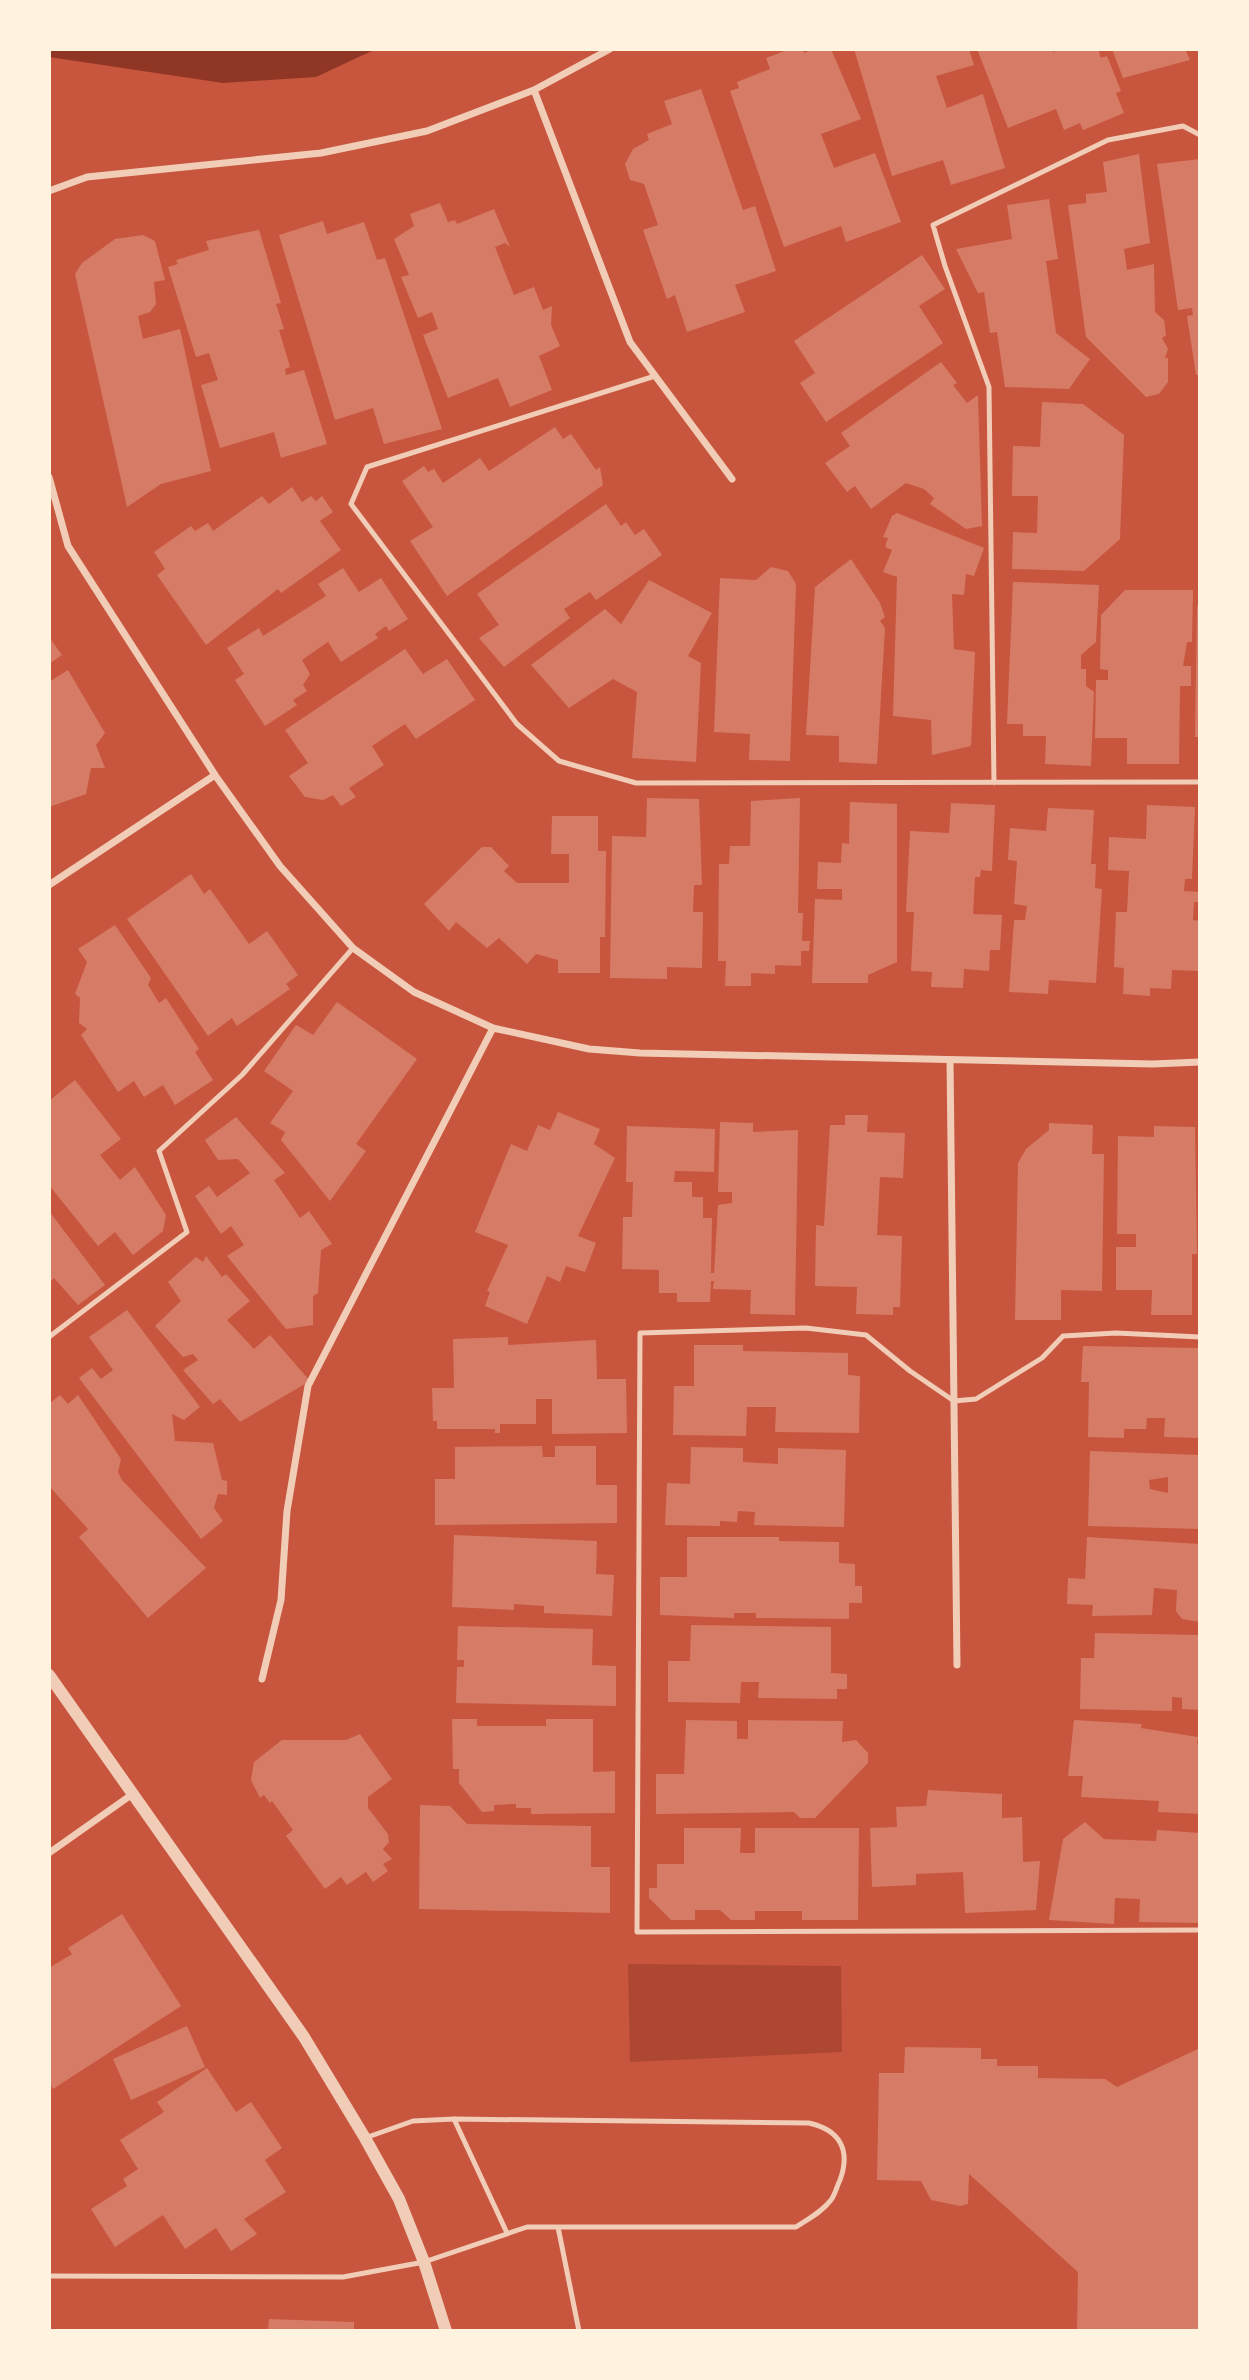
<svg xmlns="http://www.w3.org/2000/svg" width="1249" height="2380" font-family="'Playfair Display',serif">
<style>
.green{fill:#ae4732}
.water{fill:#8f3625}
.building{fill:#d67c66;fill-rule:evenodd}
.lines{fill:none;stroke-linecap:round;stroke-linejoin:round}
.service{stroke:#f1ccb7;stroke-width:5}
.minor{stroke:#f1ccb7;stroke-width:7}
.tertiary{stroke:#f1ccb7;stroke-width:12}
</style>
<rect width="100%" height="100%" fill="#c8553d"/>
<path class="green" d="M628,1964l213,2 1,86 -212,10z"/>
<path class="water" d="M49,49h327l-60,28 -93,6 -174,-26z"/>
<path class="building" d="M790,49h12l2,4 11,-4h16l30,70 -40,15 13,34 41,-15 26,69 -55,20 -5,-16 -57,21 -54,-156 9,-3 -2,-6 33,-13 -4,-11z
M854,49h115l5,16 -38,11 11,32 36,-14 22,74 -54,17 -8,-25 -51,16z
M977,49h74l2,3 8,-3h37l3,9 6,-2 14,35 -5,2 8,20 -41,17 -3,-7 -16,7 -8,-21 -48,19z
M1112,49h73l5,11 -67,18z
M701,89l42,121 12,-4 21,65 -41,14 10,27 -58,20 -12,-37 -8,4 -24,-69 15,-5 -14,-41 -14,-4 -5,-16 8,-15 16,-9 -2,-6 25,-10 -8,-23z
M1139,154l11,89 -26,6 3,21 27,-6 1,48 9,8 2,15 -4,3 6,11 -3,9h3v24l-9,12 -13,3 -60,-60 -18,-132 18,-2v-9l21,-2 -4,-30z
M1200,159v216h-4l-9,-59 6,-1 -1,-7 -14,2 -21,-146z
M1049,199l9,60 -12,2 10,72 34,26 -21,30 -64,-2 -8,-55 -7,1 -6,-41 -6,1 -22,-44 56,-10 -5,-34z
M440,203l8,19 7,-2 2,4 37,-15 16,38 -5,-4 -10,4 19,48 20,-8 9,23 9,-4 -1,19 9,21 -21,10 13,34 -42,17 -12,-29 -50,20 -25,-63 15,-6 -6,-17 -14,6 -17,-41 8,-2 -15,-36 20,-13 -4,-12z
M323,221l4,13 37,-12 13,38 8,-2 57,171 -58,15 -11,-36 -38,12 -56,-185z
M259,230l22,73 -5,1 8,25 -5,1 11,37 -5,2 1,6 18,-5 23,74 -46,14 -7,-26 -54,16 -19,-63 17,-5 -9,-27 -13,4 -28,-90 10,-3 -2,-4 33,-10 -3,-9z
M143,235l12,6 10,39 -11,2 2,22 -6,8 -12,4 5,23 37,-10 31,142 -50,13 -34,23 -52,-233 7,-11 33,-24z
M922,255l23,34 -26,17 24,37 -117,79 -26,-39 15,-10 -21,-32z
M941,362l16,21 -4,2 14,18 11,-8 4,131 -16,3 -36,-25 4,-6 -10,-9 -18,-6 -35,26 -16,-23 -8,6 -22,-29 25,-17 -9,-13z
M1042,402l41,2 41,31 -4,104 -36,32 -72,-2 1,-37 24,1 1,-37h-26l1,-50 27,1z
M555,427l8,12 8,-5 25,36 4,-3 3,18 -156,111 -37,-55 23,-14 -31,-46 22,-15 4,6 6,-3 9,14 37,-25 9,13z
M292,487l10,15 9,-6 5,5 6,-5 11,16 -13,9 21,29 -60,43 -3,-4 -72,56 -49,-70 8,-6 -11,-17 37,-26 4,5 13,-8 5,8 49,-35 7,8z
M606,504l15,22 5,-4 9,13 9,-6 18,26 -66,45 -6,-8 -26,17 6,9 -66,49 -25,-29 20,-13 -22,-31z
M897,513l87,35 -10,28 -8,-2 -2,21 -12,-1 2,55 21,3 -4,94 -39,9 -1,-35 -38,-4 4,-139 -14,-5 9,-22 -7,-3 3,-9 -5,-1 9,-21z
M851,559l29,44 5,14 -5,4 5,7 -8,136 -38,-2v-26l-33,-1 9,-148z
M771,567l17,4 8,13 -6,177 -41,-1 1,-26 -36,-2 6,-154 36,2z
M343,568l16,24 22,-14 27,41 -19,12 -3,-5 -11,8 3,4 -37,24 -13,-20 -26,18 8,14 -7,11 4,6 -14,9 4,5 -32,21 -30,-46 9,-6 -17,-26 32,-20 4,8 63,-40 -8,-12z
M649,580l63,33 -24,43 13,7 -5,99 -64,-4 5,-66 -24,-13 -44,29 -38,-43 74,-56 16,15z
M1013,582l86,3 -3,57 -15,13v14h5v17l8,6 -3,74 -46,-2 1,-28h-23v-12h-16z
M1125,590h68l-1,52h-5l-4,24h8v20h-11l-1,78h-52v-26h-32l1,-58h12v-10l-8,-1 1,-54z
M1197,605h3v132h-5z
M49,637l13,18 -13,9z
M405,649l18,25 24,-15 28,41 -59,39 -11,-15 -33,22 12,19 -35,23 7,9 -15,9 -8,-11 -10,5 -18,-3 -16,-21 19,-13 -23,-33z
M68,670l37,63 -9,12 9,23h-14l-5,26 -37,13v-125z
M647,798l52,1 3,86h-8l-1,27h10l-1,56 -35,-1v12l-57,-1 2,-142 34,1z
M800,798l-2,115h5l-1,28h8l-1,10h-8v15l-26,-1v9l-24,-1v13h-26l1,-25h-8l1,-97h10l1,-18h20l1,-45z
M850,802l47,2v158l-29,13v8h-56l3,-84 27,1v-11h-25l1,-27 23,1 1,-20 7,1z
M951,803l44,2 -3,66 -11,-1 -1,7h-5l-2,37 29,1 -2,35h-10l-1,21 -25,-2 -1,19 -32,-1 1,-15 -21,-1 3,-59h-8l4,-81 39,2z
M1147,805l48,2 -3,72h-7l-1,12 16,1v10h-6l-1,18 7,1v50l-28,-1 -1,19 -21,-1v8l-27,-2 1,-26 -10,-1 2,-55h11l2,-41 -21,-1 1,-33 37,2z
M1048,808l46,2 -3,54h5l-1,24 7,1 -6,94 -47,-3 -1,14 -39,-2 5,-72h11l2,-14 -13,-2 3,-43 -9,-1 2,-32 36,3z
M552,816h46v35h8l-1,86h-5v36h-42v-13l-22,-6 -9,10 -28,-26 -12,10 -31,-26 -7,9 -25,-27 58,-57h9l18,19 -5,5 13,12h52v-29h-18z
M191,874l13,20 6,-5 39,55 18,-13 31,44 -12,9 4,5 -53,37 -5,-8 -24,18 -81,-117z
M115,925l36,53 -3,7 11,18 7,-5 33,51 -4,3 18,28 -38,25 -12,-20 -19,12 -10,-16 -16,11 -37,-57 6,-6 -8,-6 1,-25 -5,-4 12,-32 -9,-13z
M337,1002l80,57 -61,85 10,7 -36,50 -49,-61 4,-8 -15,-9 23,-32 -29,-20 32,-46 17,10z
M75,1080l46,59 -21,16 20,25 15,-13 31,48 -3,16 -30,24 -18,-23 -17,14 -49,-61v-84z
M558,1112l42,17 -6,15 21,14 -37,78 18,7 -11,29 -19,-6 -6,16 -13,-6 -20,48 -42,-18 5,-14 -3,-1 21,-46 -33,-13 36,-88 16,7 11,-26 12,5z
M845,1115h23l-1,17 38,1 -2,45 -23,-1 -3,58 25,1 -2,71h-7v8l-37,-1 1,-27 -42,-1 1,-61 8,1 6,-101h15z
M236,1117l49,56 -11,7 26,38 9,-7 23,33 -11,6 -3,43 -5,3v29l-27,4 -59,-73 17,-11 -13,-19 -10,8 -26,-38 14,-10 8,11 33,-24 -12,-14 -20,1 -13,-20z
M720,1122l33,1v9l45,-2 -3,185 -45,-1 1,-24 -38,-1 1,-8h-3l-1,21h-33v-9h-18v-23l-37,-1 1,-52h9l1,-35h-7l1,-56 88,3 -1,43 -39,-1 -1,11h18v15h11v21h9l-1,55h3l4,-68 14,-2v-11h-14z
M1049,1123l44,2 -1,29h12l-2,137 -41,-1v30h-46l3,-157 8,-14 23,-19z
M1154,1126l41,1 2,127h-5v61h-41l1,-25h-36v-43h20v-13h-19l1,-98 36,1z
M49,1211l56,74 -27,20 -24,-27 -5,5z
M206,1256l16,21 4,-3 24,27 -23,19 27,29 16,-14 40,46 -70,41 -20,-23 -7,5 -30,-34 15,-10 -5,-6 -10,3 -28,-31 26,-25 -13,-19 28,-25 7,5z
M127,1310l73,97 -16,13 -12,-6 3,27 38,2 9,37 5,1v14l-9,-1 -4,14 9,13 -22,18 -122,-161 13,-10 9,11 12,-9 -24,-33z
M508,1337v8l88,-5 1,39h29l1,54 -75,1v-35h-16v25h-36v9h-5v-4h-58v-8h-4l-1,-33h22l-1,-49z
M694,1345h49v6l105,2v22l12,1 -1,57 -84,-1 1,-25h-29l-1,29 -73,-1 1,-49h20z
M1083,1346l117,2v90l-36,-1 1,-19h-18l-1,11h-22v9l-36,-1 1,-55h-8z
M60,1395l8,9 10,-9 43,64 -3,13 4,8 84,88 -58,50 -69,-81 9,-8 -39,-43v-82z
M542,1446l1,11h12v-11h41v39h21v38l-182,2v-46h20v-32z
M691,1447l52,1v14l35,2v-16l68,2 -2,77 -90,-2 1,-13 -17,-1 -1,11 -17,-1v5l-55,-1 2,-42 23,1z
M1090,1451l110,4v74l-112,-3zM1168,1477v16l-18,-4 -1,-9z
M454,1535l143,6 -1,33 18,1 -2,41 -68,-3v-7l-30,-2v6l-62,-3z
M687,1537h92v4l60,1v21l16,1v22h7v17h-13v16l-93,-1v-5h-22v5l-74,-3v-38h27z
M1087,1537l113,7v78l-18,-3 -6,-8 1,-21 -23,-2 -2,27 -60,1 1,-11 -26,-1 1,-26 17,1z
M691,1625l140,2v46l16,1v15h-10v10l-79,-1 1,-16h-18l-1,21 -72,-1v-41h22z
M458,1626l135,3 -1,36 24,1v40l-160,-3 1,-36h7v-7h-7z
M1095,1633l105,2v75l-18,-1v-11l-10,-1v14l-92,-2 1,-51h13z
M452,1719h25v7h69v-7h47v53l22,-1v42l-84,1v-6h-15v-4l-22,1v6l-12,1 -23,-29v-14h-6z
M686,1720l51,1v18h11v-19l95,1 -1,21 14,-2 12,13v10l-53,55h-15l-6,-6 -138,2v-40h28z
M1074,1720l68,4 -1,4 57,9 -1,7h3v70l-42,-2 1,-11 -78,-4 2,-21h-15z
M360,1734l32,45 -24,18v11l20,26 1,8 -6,7 9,10 -9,5 5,7 -15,11 -7,-10 -19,13 -6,-8 -16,12 -39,-53 7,-6 -21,-29 -2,2 -6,-8 -4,3 -9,-18 3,-18 28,-22h64z
M928,1790l74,4v24l20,-1 1,45 17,-1 -4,49 -71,3 -2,-41 -47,2v11l-44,2 -2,-59 27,-1 -1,-20 30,-1z
M420,1805l30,1 17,18 124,2v41h19v46l-191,-4z
M1085,1822l19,17 52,2 1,-11 43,3v90l-61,-1 1,-23 -25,-1 -1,26 -65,-4 14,-81z
M684,1828h57l-1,25h15v-25h104l-1,92h-56v-9h-47v9h-24l-11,-10h-25v10h-24l-22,-22v-10h8v-24h27z
M122,1914l59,92 -128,83 -4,-7v-114l23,-14 -4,-6z
M187,2026l18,41 -74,33 -18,-41z
M905,2047l76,1v11h16v7h41v12l67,1 12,8 83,-39v283h-123l1,-59 -109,-98 -1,30 -8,2 -29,-6 -10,-19 -44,-1 2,-107h25z
M207,2068l29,44 15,-10 31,46 -17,12 21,32 -42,27 13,15 -26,17 -15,-23 -31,21 -22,-34 -48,32 -24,-38 36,-23 -4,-7 15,-10 -18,-29 44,-28 -7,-10z
M269,2319l85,3v9h-86z"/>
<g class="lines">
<path class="service" d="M655,376l-288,91 -16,37 166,220 42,37 77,22 564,-1
M994,783l-5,-396 -44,-121 -12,-41 175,-85 75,-14 17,9
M49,1337l138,-105 -28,-81 83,-76 111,-127
M1200,1337l-84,-4 -53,3 -21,22 -66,41 -22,2 -44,-30 -44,-36 -60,-7 -166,5 -3,599 563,-2
M454,2119l53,114
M558,2227l21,104
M49,2276l294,1 81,-15 103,-35h269c12,-8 26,-15 35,-27 4,-5 6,-14 9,-20 11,-30 0,-50 -31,-57l-355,-4 -41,2 -48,17"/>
<path class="minor" d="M534,90l96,252 102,137
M49,191l38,-14 234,-24 106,-22 107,-41 76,-41
M49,477l19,69 147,229 65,91 73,82 61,44 79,36 96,21 51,4 513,11 47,-2
M49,885l166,-110
M950,1060l7,605
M262,1679l19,-79 6,-89 21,-125 185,-358
M49,1853l85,-60"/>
<path class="tertiary" d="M49,1675l255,362 61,101 34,61 25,63 22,69"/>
</g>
<rect width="1249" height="2380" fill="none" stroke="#fff3e0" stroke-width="102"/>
</svg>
